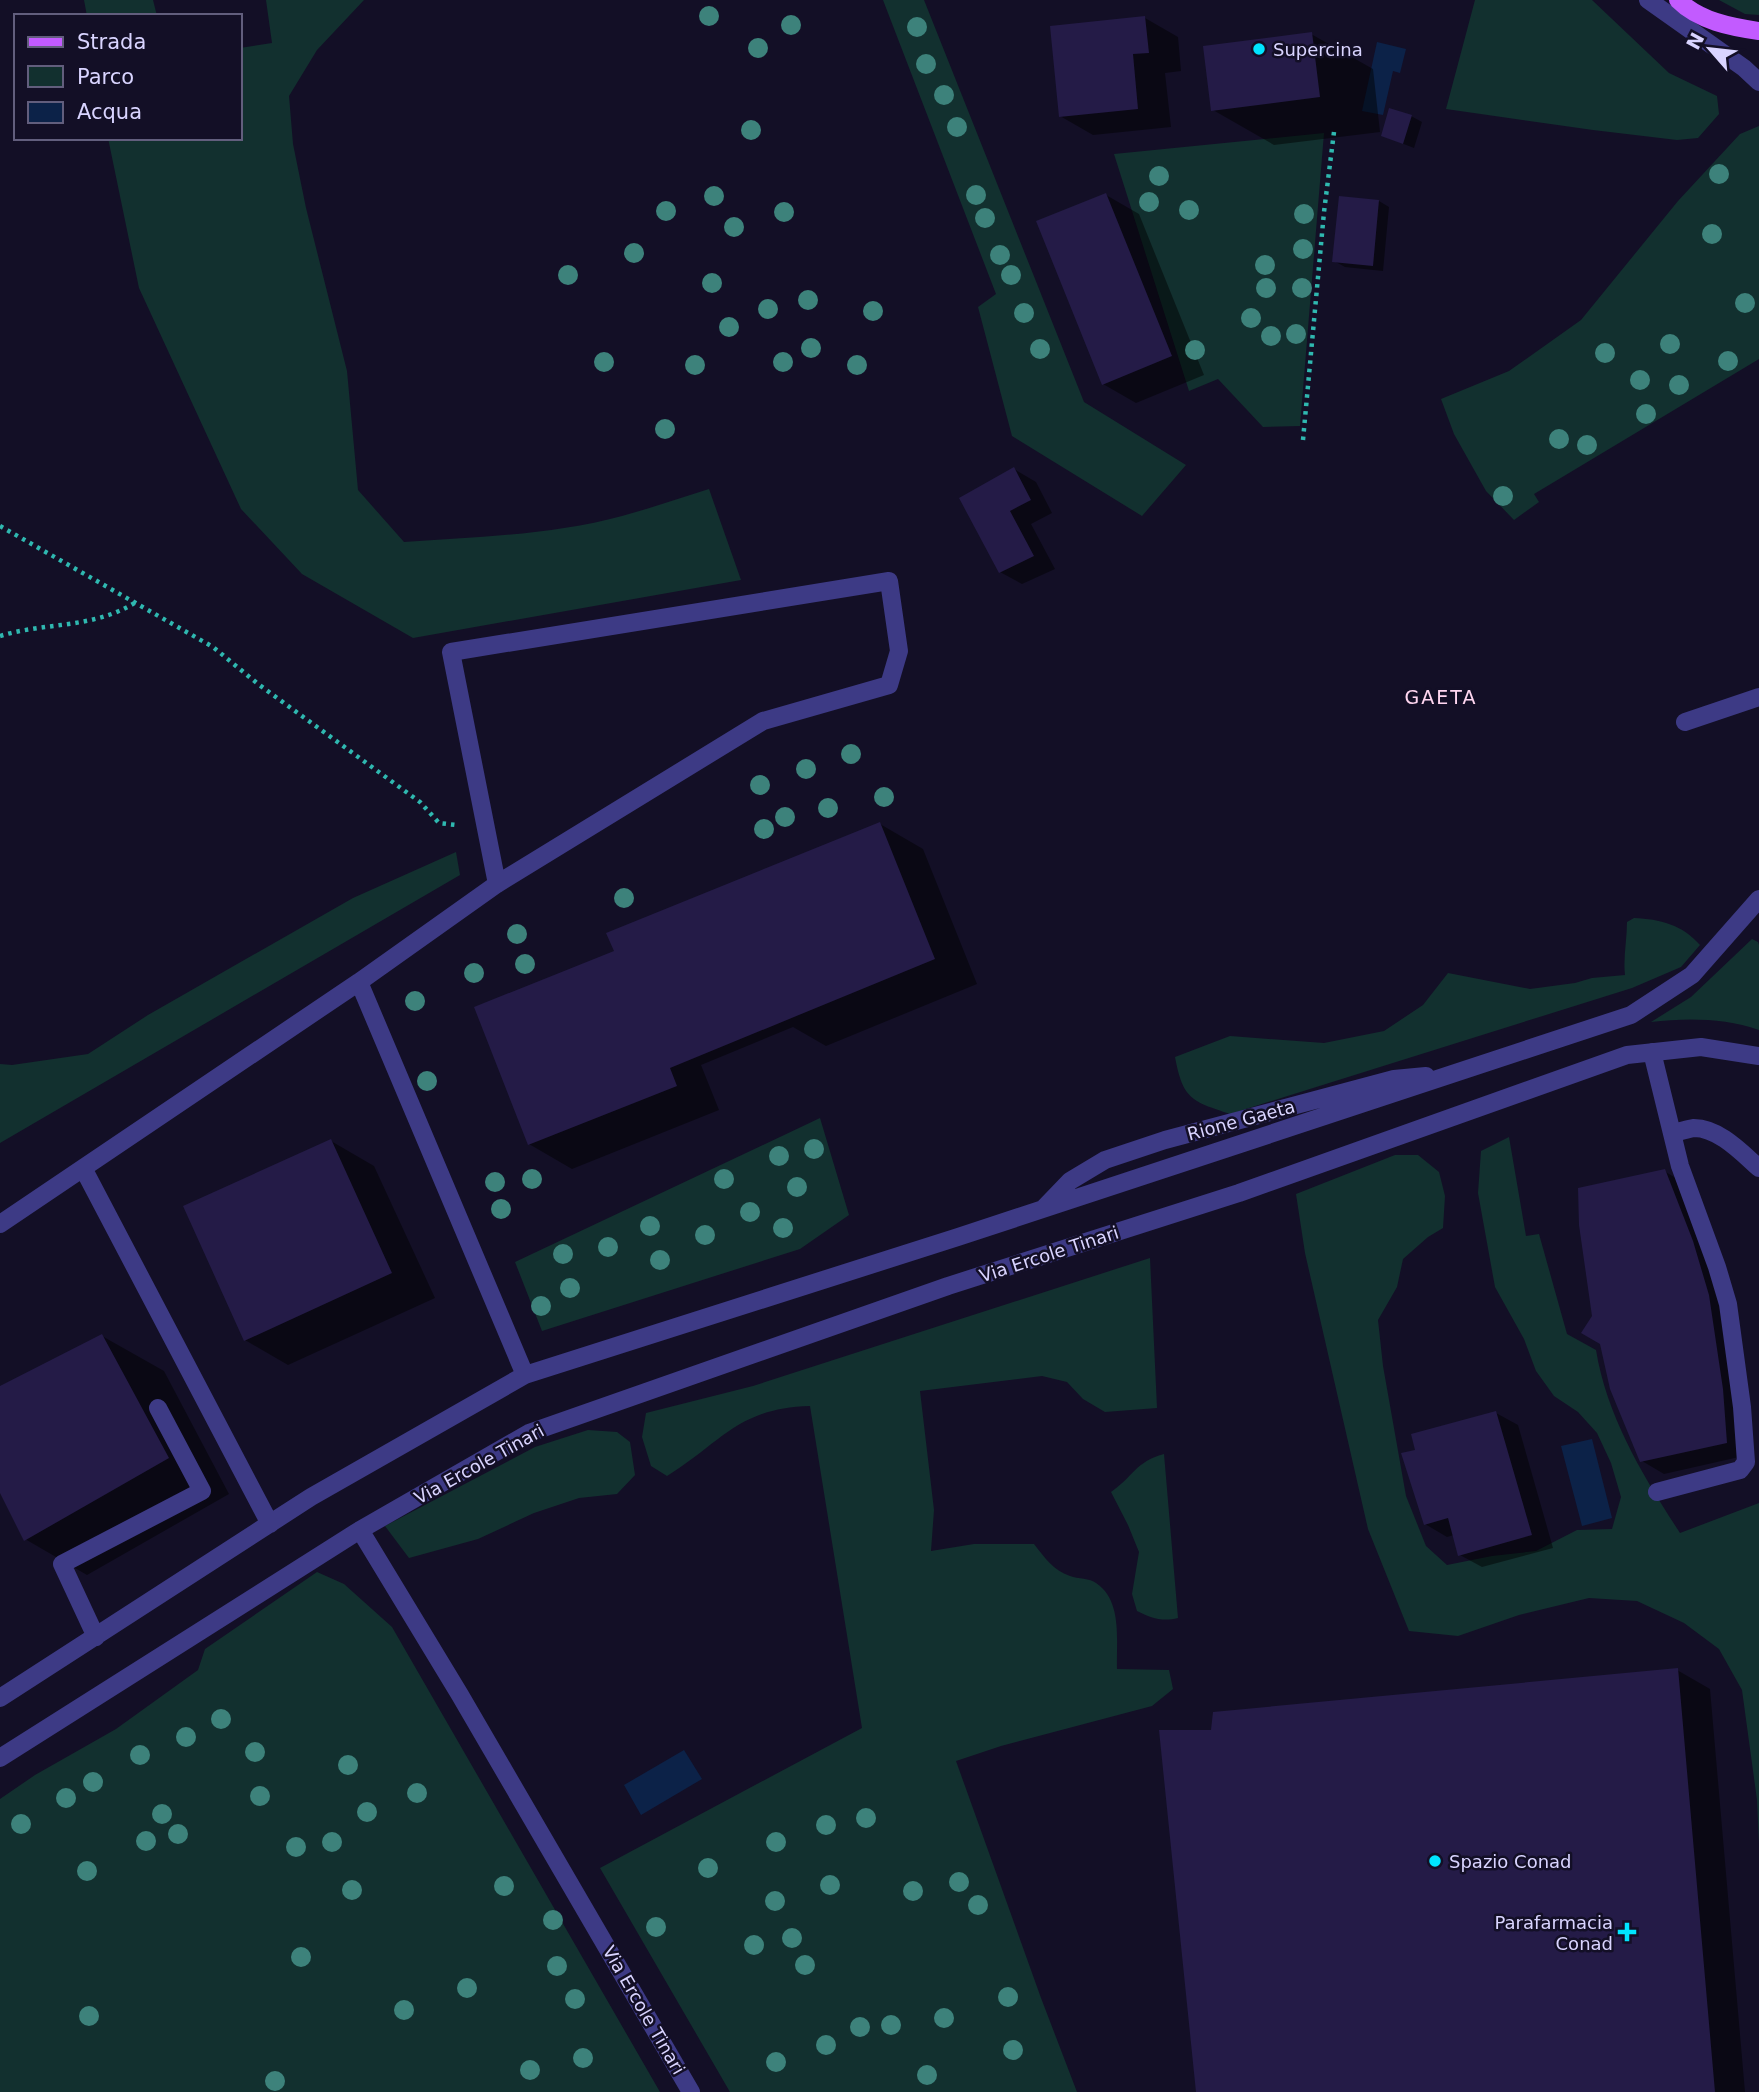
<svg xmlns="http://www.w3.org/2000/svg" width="1759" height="2092" font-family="'DejaVu Sans',sans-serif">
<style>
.green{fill:#12302f}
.water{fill:#0c2248}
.shadow{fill:#0007}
.building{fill:#241b47}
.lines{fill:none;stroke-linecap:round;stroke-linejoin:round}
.path{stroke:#2fb8b0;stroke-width:4.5;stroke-dasharray:3.5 5;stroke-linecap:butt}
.minor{stroke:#3d3a85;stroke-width:18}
.major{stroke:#c25bff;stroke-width:18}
.tree{fill:#3d827b}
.poi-dot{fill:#00e5ff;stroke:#130f26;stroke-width:2.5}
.labels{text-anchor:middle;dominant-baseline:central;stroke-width:5;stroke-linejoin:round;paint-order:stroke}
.poi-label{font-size:18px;fill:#d9d4ff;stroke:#130f26;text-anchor:start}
.street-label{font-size:18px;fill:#d9d4ff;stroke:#130f26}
.neighbourhood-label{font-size:19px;letter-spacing:2px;fill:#ffd6f0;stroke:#130f26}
</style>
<rect width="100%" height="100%" fill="#130f26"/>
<path class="green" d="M84,0h69l4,16h-70z
M266,0h98l-47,50 -28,46 4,48 13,64 41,163 11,119 46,52c72,-5 148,-7 218,-26 30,-8 58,-18 87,-27l32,91 -328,58 -111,-64 -61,-65 -102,-221 -31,-150h132v-90l32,-5z
M883,0h41l160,402 102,63 -44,51 -130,-80 -34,-129 18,-13z
M1475,0h117l77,73 48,23 2,18 -21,24 -21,2 -84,-10 -147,-21z
M1719,0h40v15l-14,-1z
M1759,126v233l-225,135 5,8 -25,18 -28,-29 -32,-57 -13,-35 68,-28 72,-51 97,-119 62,-67z
M1324,133l-24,293 -37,1 -45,-48 -29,12 -75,-237z
M456,852l4,23 -460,268v-79l12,1 76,-11 60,-39 205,-117z
M1634,918c26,1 49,7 66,27l-19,22 -49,21 -402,126c-38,-13 -47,-14 -55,-57l55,-21 94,7 60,-12 39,-26 25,-32 82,16 45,-6 17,-5 33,-3c-2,-17 2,-35 2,-53z
M1752,939l6,3 1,3v85c-35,-12 -72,-12 -108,-8l40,-25z
M820,1118l29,97 -49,34 -258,82 -27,-69z
M1509,1137l17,99 13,-2 28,100 29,16c11,67 47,126 84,183l79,-30v341l-2,-44 -15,-110 -23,-41 -35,-26 -47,-22 -48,-3 -70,17 -61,21 -49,-5 -41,-102 -63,-276 -9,-59 99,-39h23l21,17 6,24 -2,32 -15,9 -25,22 -6,28 -19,33 5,46 23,130 20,50 21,19 45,-9 44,-5 41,-21 35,-1 9,-32 -10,-34 -14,-30 -19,-21 -24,-16 -18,-25 -12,-32 -29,-52 -17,-94 3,-42z
M1150,1258l7,150 -52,4 -22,-13 -16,-17 -25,-6 -122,15 14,119 -3,41 43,-7h60c11,14 19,26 36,32 8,3 20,2 26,7 27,18 20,58 21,86l52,1 4,19 -21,17 -151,40 -45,15 85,237 36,94h-347l-130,-224 262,-140 -52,-322c-72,2 -88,36 -143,70l-16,-10 -9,-29 4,-24 107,-27z
M588,1430l29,2 13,10 5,33 -18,19 -38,4 -45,15 -56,26 -69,19 -24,-32 150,-79z
M1164,1454l14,164c-16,4 -27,0 -41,-7l-5,-17 7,-42 -11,-27 -17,-33c23,-16 24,-30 53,-38z
M317,1572l27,12 48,43 268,465h-660v-293l35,-24 81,-46 82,-59 7,-21z"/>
<path class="water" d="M1377,42l29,7 -6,24 -7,-2 -10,44 -21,-4z
M1592,1439l20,79 -30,8 -21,-80z
M684,1750l18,29 -61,36 -17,-30z"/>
<path class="shadow" d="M1145,18l33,19 3,34 -16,2 6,54 -78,8 -33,-19z
M1311,34l62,35 7,63 -106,13 -61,-35z
M1411,116l11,6 -8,26 -31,-12z
M1106,195l33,19 65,161 -68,28 -33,-19z
M1379,201l10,6 -6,64 -38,-4 -11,-6z
M1014,469l22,13 16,31 -21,11 24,45 -33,15 -22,-12z
M880,824l43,25 54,135 -151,62 -33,-19 -92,38 18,45 -147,59 -43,-25 90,-193z
M331,1141l43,25 61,132 -147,67 -43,-25z
M1664,1171l22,13 28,71 34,200 -84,19 -22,-13 -48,-145z
M102,1336l62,35 65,123 -142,81 -62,-36 -25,-50v-101z
M1496,1413l22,12 35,123 -71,19 -22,-12 -6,-20 -7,2 -22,-13 -8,-73z
M1677,1670l33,19 35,403h-548l15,-360z"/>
<path class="building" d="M1145,16l4,37 -16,1 5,55 -79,8 -9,-91z
M1312,32l8,65 -109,14 -8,-65z
M1389,108l23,7 -9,29 -22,-8z
M1106,193l66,163 -70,29 -66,-164z
M1339,196l40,4 -6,66 -41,-4z
M1014,467l17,33 -21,11 24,45 -35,17 -40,-75z
M880,822l55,137 -265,109 7,18 -149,59 -54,-138 140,-56 -8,-18z
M331,1139l61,134 -148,68 -61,-135z
M1665,1169l28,72 16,54 14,94 4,54 -87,19 -30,-73 -10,-45 -19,-11 11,-17 -13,-91 -1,-37z
M102,1334l67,124 -145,83 -24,-48v-107z
M1496,1411l36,124 -74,21 -10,-38 -24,7 -23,-72 14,-3 -4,-16z
M1678,1668l37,424h-519l-37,-362h52l2,-18z"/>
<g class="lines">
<path class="path" d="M1303,440l21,-228 10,-80
M0,526l213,121 45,37 162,118 19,21 17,2
M0,636c45,-14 94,-7 136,-34"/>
<path class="minor" d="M1648,0l96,68 15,14
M1685,722l74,-25
M359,982l166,393
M1652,1052l28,114 37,101 11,37 14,103 4,55 -6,8 -83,22
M1672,1133c7,-1 15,-4 22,-5 25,0 48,25 65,40
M83,1168l187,356
M1045,1207l25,-26 35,-21 60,-20 229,-61 32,-3
M0,1224l359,-242 138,-98 266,-163 126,-36 10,-34 -10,-70 -438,71 46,232
M360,1530l100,165 231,397
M96,1637l-34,-73 140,-73 -44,-83
M0,1698l311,-201 214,-122 433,-138 673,-222 61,-40 67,-76
M0,1758l360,-228 169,-97 419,-147 291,-93 388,-138 74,-8 58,9"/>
<path class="major" d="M1678,0c21,21 53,27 81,31"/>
</g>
<g class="tree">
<circle cx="709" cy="16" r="10"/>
<circle cx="791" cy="25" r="10"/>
<circle cx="917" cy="27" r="10"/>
<circle cx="758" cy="48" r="10"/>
<circle cx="926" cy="64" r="10"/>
<circle cx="944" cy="95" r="10"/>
<circle cx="957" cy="127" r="10"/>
<circle cx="751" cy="130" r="10"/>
<circle cx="1719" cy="174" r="10"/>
<circle cx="1159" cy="176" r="10"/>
<circle cx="976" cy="195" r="10"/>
<circle cx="714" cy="196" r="10"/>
<circle cx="1149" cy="202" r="10"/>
<circle cx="1189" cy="210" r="10"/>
<circle cx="666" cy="211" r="10"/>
<circle cx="784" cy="212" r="10"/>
<circle cx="1304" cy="214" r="10"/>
<circle cx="985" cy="218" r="10"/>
<circle cx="734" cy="227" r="10"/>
<circle cx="1712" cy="234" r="10"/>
<circle cx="1303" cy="249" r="10"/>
<circle cx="634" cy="253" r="10"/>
<circle cx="1000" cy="255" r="10"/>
<circle cx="1265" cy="265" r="10"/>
<circle cx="568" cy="275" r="10"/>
<circle cx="1011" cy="275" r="10"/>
<circle cx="712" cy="283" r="10"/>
<circle cx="1266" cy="288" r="10"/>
<circle cx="1302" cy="288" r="10"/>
<circle cx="808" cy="300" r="10"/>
<circle cx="1745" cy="303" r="10"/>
<circle cx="768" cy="309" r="10"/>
<circle cx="873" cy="311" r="10"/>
<circle cx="1024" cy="313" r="10"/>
<circle cx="1251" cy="318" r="10"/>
<circle cx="729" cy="327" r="10"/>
<circle cx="1296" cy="334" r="10"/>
<circle cx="1271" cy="336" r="10"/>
<circle cx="1670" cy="344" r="10"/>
<circle cx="811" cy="348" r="10"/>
<circle cx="1040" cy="349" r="10"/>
<circle cx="1195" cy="350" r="10"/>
<circle cx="1605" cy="353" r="10"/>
<circle cx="1728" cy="361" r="10"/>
<circle cx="604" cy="362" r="10"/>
<circle cx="783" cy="362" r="10"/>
<circle cx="695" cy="365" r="10"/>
<circle cx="857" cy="365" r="10"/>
<circle cx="1640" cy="380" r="10"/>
<circle cx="1679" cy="385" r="10"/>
<circle cx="1646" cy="414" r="10"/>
<circle cx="665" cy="429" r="10"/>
<circle cx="1559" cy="439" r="10"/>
<circle cx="1587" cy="445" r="10"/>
<circle cx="1503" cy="496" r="10"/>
<circle cx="851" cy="754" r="10"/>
<circle cx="806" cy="769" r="10"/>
<circle cx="760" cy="785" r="10"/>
<circle cx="884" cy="797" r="10"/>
<circle cx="828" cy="808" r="10"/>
<circle cx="785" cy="817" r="10"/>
<circle cx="764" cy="829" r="10"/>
<circle cx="624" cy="898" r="10"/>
<circle cx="517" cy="934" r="10"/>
<circle cx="525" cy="964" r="10"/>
<circle cx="474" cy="973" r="10"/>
<circle cx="415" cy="1001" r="10"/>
<circle cx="427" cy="1081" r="10"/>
<circle cx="814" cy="1149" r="10"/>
<circle cx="779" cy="1156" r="10"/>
<circle cx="532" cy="1179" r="10"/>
<circle cx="724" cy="1179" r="10"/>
<circle cx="495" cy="1182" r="10"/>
<circle cx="797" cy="1187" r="10"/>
<circle cx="501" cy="1209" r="10"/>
<circle cx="750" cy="1212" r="10"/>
<circle cx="650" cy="1226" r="10"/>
<circle cx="783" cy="1228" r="10"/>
<circle cx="705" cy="1235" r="10"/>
<circle cx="608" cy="1247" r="10"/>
<circle cx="563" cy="1254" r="10"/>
<circle cx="660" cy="1260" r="10"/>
<circle cx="570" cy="1288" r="10"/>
<circle cx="541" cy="1306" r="10"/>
<circle cx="221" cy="1719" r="10"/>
<circle cx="186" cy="1737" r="10"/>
<circle cx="255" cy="1752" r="10"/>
<circle cx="140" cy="1755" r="10"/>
<circle cx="348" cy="1765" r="10"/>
<circle cx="93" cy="1782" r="10"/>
<circle cx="417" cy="1793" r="10"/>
<circle cx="260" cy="1796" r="10"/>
<circle cx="66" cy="1798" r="10"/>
<circle cx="367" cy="1812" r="10"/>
<circle cx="162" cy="1814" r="10"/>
<circle cx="866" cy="1818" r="10"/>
<circle cx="21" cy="1824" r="10"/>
<circle cx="826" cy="1825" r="10"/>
<circle cx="178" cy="1834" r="10"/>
<circle cx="146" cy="1841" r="10"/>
<circle cx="332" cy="1842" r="10"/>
<circle cx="776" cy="1842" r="10"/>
<circle cx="296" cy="1847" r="10"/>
<circle cx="708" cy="1868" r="10"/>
<circle cx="87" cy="1871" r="10"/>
<circle cx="959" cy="1882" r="10"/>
<circle cx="830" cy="1885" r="10"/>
<circle cx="504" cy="1886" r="10"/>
<circle cx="352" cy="1890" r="10"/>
<circle cx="913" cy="1891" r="10"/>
<circle cx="775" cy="1901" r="10"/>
<circle cx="978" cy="1905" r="10"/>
<circle cx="553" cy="1920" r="10"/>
<circle cx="656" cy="1927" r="10"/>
<circle cx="792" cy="1938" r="10"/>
<circle cx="754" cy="1945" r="10"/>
<circle cx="301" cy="1957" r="10"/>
<circle cx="805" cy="1965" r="10"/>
<circle cx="557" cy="1966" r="10"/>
<circle cx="467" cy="1988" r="10"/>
<circle cx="1008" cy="1997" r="10"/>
<circle cx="575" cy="1999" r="10"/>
<circle cx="404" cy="2010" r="10"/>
<circle cx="89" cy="2016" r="10"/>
<circle cx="944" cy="2018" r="10"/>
<circle cx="891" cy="2025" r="10"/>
<circle cx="860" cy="2027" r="10"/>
<circle cx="826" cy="2045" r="10"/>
<circle cx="1013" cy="2050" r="10"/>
<circle cx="583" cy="2058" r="10"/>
<circle cx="776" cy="2062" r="10"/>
<circle cx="530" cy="2070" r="10"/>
<circle cx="927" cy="2075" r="10"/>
<circle cx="275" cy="2081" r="10"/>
</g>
<g class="poi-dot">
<circle cx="1259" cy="49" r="7"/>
<circle cx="1435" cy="1861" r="7"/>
<path d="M1623.5 1921.5h7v7h7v7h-7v7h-7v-7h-7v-7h7z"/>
</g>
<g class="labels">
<g class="poi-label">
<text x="1273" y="49">Supercina</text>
<text x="1449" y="1861">Spazio Conad</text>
<text x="1613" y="1922" text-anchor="end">Parafarmacia<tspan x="1613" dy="21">Conad</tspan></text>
</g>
<g class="street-label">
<text transform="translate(1241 1120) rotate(-15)">Rione Gaeta</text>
<text transform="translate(1049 1254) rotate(-18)">Via Ercole Tinari</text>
<text transform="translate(479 1464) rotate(-29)">Via Ercole Tinari</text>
<text transform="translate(644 2010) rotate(60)">Via Ercole Tinari</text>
</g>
<g class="neighbourhood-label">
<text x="1441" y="697">GAETA</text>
</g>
</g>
<rect x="14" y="14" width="228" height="126" fill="#130f26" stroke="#625e7d" stroke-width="2"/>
<rect x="28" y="37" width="35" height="10" fill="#c25bff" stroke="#625e7d" stroke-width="2"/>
<text x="77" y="49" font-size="21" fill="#d9d4ff">Strada</text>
<rect x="28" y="66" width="35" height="21" fill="#12302f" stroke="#625e7d" stroke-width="2"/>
<text x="77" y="84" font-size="21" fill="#d9d4ff">Parco</text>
<rect x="28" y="102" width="35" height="21" fill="#0c2248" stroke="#625e7d" stroke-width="2"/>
<text x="77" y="119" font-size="21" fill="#d9d4ff">Acqua</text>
<g transform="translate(1710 49) rotate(298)" stroke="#130f26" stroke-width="5" paint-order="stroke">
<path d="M0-5L12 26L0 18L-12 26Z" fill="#d9d4ff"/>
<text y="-10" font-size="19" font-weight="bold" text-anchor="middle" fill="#d9d4ff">N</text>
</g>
</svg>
